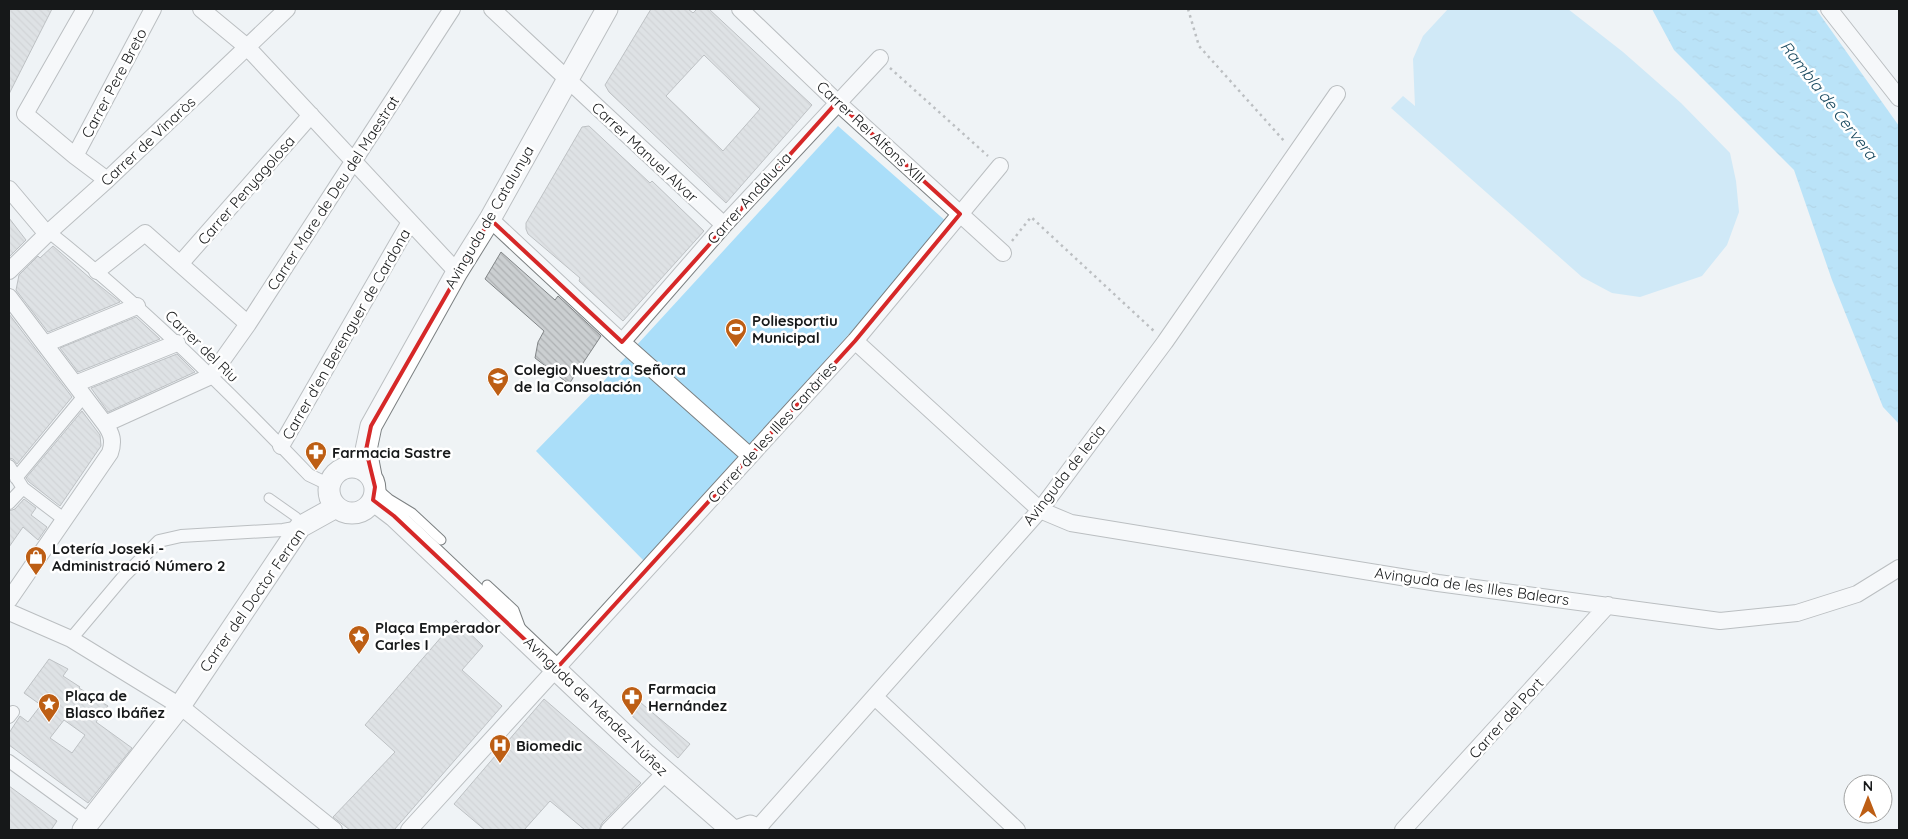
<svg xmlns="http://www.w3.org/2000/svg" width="1908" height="839" font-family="Quicksand,sans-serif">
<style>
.green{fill:#aadef9}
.water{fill:url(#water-ripples)}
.building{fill:url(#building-back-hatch);stroke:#818587;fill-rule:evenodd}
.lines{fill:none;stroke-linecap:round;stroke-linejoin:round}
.service-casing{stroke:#7c8082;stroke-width:11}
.pedestrian-casing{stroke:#7c8082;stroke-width:14}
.minor-casing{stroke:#7c8082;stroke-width:18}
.tertiary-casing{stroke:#7c8082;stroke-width:23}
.path{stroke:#7f8284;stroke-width:2.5;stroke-dasharray:2.5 4;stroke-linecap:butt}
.service{stroke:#fff;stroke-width:9}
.pedestrian{stroke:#fff;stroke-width:12}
.minor{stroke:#fff;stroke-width:16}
.tertiary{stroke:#fff;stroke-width:21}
.marked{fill:none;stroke:#d62828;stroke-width:4;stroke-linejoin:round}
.labels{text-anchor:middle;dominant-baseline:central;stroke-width:5;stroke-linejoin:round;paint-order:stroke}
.street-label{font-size:15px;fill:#161819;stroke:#fff}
.poi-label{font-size:15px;font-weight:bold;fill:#161819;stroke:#fff;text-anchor:start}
.water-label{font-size:16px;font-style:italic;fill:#1a4a60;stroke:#fff}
</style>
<defs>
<pattern id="water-ripples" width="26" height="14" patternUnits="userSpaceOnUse" patternTransform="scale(1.25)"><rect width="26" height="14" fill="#7bd1fb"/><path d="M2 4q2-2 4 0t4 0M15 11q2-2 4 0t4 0" fill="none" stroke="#6ab3d7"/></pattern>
<pattern id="building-back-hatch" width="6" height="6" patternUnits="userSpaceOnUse" patternTransform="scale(1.25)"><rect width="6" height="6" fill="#cbcfd1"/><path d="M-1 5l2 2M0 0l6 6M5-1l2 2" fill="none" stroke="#aeb1b3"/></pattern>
</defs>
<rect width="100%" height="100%" fill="#eff3f5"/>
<path class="green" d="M1448,9h120l55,43 58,51 49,50 6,28 3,31 -12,33 -25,31 -62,21 -28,-4 -30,-16 -191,-169 12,-12 12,10 -2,-47 10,-23z
M838,126l110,97 -237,266 -67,72 -108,-110 66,-68z"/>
<path class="water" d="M1652,9h164l83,117v298l-16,-17 -51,-127 -38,-110 -120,-120z"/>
<path class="building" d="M9,9h43l-43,85z
M651,9h37l5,4 4,-4h12l103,96 -86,98 -117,-111 -4,-7zM704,55l56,54 -37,42 -57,-55z
M589,126l61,57 2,-2 52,50 -81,90 -44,-40 1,-3 -52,-44 -2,-5v-6l56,-96z
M9,218l17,22 -17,17z
M53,246l37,32 30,24 -72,30 -32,-42 3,-15 19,-19 2,2z
M501,252l54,48 3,-4 43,40 -32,48 -34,-26 3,-16 6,-11 -59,-52z
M9,314l63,83 -55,67 -4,-5 -4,-1z
M136,317l24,22 -82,33 -18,-24z
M177,354l18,18 -87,40 -17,-24z
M82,411l18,24 1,11 -41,60 -31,-24 -3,-4z
M24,499l12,9 -5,7 16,12 -9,13 -15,-13 -14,20v-36l6,-2z
M456,620l27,26 -21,24 40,36 -108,124h-44l-17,-13 62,-65 -30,-27z
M49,659l19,10 -5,7 17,11 -1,1 29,18 -12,16 36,26 -44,55 -79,-58v-12l11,-17 8,6 13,-17 -17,-12zM64,720l21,15 -13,18 -22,-15z
M544,699l97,84 -39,40 -3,7h-14l-35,-29 -26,29h-39l-31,-26z
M641,703l49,41 -12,14 -48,-44z
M9,786l48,35 -6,9h-42z"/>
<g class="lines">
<g class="service-casing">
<path id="service" d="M375,487l14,12 23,14 29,27
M269,498l27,19 4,9
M487,585l27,25 7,19"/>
</g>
<g class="pedestrian-casing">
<path id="pedestrian" d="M49,232c93,74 178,157 260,243l21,10
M9,466l14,22 42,32
M16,478l68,-82
M9,503l14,-15
M71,639l53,-63 35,-35 22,-5 102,-6 17,-3
M9,717l4,-5
M9,761l81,59"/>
</g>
<g class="minor-casing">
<path id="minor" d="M85,9l-60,105 50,42 32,24
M201,9l46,38 210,225
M492,9l232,216
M740,9l97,93 166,151
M1829,9l70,89
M75,156l78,-147
M9,189l38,45
M490,219l132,123 128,114
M180,264l131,-149
M9,271l40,-39 58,-52 180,-171
M97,271l48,-38 103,91
M9,297l96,127c7,10 9,17 5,29l-101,147
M855,341l185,169 31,13 367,60 282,38 77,-8 60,-19 42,-26
M622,342l102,-117 156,-167
M45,344l92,-38
M75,384l102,-41
M105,424l106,-48 37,-52 204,-315
M281,446l129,-224
M9,612l62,27 109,67 154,124
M875,697l142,133
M757,829l283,-319 125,-168 172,-248
M409,830l446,-489 145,-175
M609,830l56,-57
M1403,830l205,-225"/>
</g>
<g class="tertiary-casing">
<path id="tertiary" d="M329 490a23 23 0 1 1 46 0a23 23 0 1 1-46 0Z
M371,476l-5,-26 5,-24 86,-154 33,-53 117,-210
M373,500l21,16 252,239 86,75
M83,830l97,-124 120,-179 36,-20
M739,830l11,-4 8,4"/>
</g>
<path class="path" d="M1188,9l11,37 86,96
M890,68l98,88
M1012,241l19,-24 124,115"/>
<use href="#service" class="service"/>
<use href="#pedestrian" class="pedestrian"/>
<use href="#minor" class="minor"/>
<use href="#tertiary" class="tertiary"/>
</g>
<path d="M0 0H1908V839H0ZM837,102l123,112 -105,127 -299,328 -162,-153 -21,-16 2,-13 -9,-37 5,-24 119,-207 132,123z" fill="#eff3f5" fill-opacity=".55" fill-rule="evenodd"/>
<path class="marked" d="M837,102l123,112 -105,127 -299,328 -162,-153 -21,-16 2,-13 -9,-37 5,-24 119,-207 132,123z"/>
<defs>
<g id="stadium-pin" transform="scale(1.125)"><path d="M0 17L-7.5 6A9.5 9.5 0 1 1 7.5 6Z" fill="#bd5e14" stroke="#fff"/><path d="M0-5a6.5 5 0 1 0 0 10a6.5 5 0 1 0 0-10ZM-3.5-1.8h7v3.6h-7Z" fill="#fff"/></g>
<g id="school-pin" transform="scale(1.125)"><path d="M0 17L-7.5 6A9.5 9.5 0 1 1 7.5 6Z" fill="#bd5e14" stroke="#fff"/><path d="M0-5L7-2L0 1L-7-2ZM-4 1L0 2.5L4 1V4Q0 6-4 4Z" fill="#fff"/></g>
<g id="pharmacy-pin" transform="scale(1.125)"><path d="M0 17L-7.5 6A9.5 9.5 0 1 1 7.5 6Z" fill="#bd5e14" stroke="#fff"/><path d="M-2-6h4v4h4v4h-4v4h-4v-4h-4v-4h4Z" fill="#fff"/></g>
<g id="shop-pin" transform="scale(1.125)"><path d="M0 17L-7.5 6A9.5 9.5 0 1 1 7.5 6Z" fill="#bd5e14" stroke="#fff"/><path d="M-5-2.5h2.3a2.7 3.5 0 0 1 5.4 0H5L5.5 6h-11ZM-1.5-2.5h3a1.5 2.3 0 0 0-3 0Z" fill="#fff"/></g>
<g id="sight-pin" transform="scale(1.125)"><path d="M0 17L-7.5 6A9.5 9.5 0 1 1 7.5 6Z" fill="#bd5e14" stroke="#fff"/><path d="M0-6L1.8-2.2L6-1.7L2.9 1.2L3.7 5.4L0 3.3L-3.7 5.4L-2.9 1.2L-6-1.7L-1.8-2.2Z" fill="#fff"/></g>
<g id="hospital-pin" transform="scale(1.125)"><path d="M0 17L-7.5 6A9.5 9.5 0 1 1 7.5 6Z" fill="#bd5e14" stroke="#fff"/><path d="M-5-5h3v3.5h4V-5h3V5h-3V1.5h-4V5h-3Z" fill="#fff"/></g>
</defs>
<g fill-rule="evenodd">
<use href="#stadium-pin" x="736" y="329"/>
<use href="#school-pin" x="498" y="378"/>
<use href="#pharmacy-pin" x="316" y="452"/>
<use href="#shop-pin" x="36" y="557"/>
<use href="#sight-pin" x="359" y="636"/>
<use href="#pharmacy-pin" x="632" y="697"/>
<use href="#sight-pin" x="49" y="704"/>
<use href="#hospital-pin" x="500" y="745"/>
</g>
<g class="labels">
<g class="street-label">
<text transform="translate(114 83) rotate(-62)">Carrer Pere Breto</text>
<text transform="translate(871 132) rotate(43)">Carrer Rei Alfons XIII</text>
<text transform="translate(148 141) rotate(-43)">Carrer de Vinaròs</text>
<text transform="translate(645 152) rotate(43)">Carrer Manuel Alvar</text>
<text transform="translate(246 190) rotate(-49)">Carrer Penyagolosa</text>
<text transform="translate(333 193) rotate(-57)">Carrer Mare de Deu del Maestrat</text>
<text transform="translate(749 198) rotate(-48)">Carrer Andalucia</text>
<text transform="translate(489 217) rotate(-60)">Avinguda de Catalunya</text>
<text transform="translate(346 334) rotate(-60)">Carrer d'en Berenguer de Cardona</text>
<text transform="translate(202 346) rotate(44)">Carrer del Riu</text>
<text transform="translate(772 432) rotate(-48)">Carrer de les Illes Canàries</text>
<text transform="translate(1064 475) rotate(-52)">Avinguda de lecia</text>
<text transform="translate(1472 586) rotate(8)">Avinguda de les Illes Balears</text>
<text transform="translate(252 600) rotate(-55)">Carrer del Doctor Ferran</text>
<text transform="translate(596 706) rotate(44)">Avinguda de Méndez Núñez</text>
<text transform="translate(1506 718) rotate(-48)">Carrer del Port</text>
</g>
<g class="poi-label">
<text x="752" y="320">Poliesportiu<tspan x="752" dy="17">Municipal</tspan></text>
<text x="514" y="369">Colegio Nuestra Señora<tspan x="514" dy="17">de la Consolación</tspan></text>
<text x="332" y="452">Farmacia Sastre</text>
<text x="52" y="548">Lotería Joseki -<tspan x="52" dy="17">Administració Número 2</tspan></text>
<text x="375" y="627">Plaça Emperador<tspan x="375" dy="17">Carles I</tspan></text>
<text x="648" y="688">Farmacia<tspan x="648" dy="17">Hernández</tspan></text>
<text x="65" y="695">Plaça de<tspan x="65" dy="17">Blasco Ibáñez</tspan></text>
<text x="516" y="745">Biomedic</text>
</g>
<g class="water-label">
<text transform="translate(1829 100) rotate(52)">Rambla de Cervera</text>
</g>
</g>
<rect width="1908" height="839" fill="none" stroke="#161819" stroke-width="20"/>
<g transform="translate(1868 799)"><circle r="24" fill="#ffffff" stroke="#a2a3a3"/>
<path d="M0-4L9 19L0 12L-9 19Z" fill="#bd5e14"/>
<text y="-8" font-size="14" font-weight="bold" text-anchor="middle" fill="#161819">N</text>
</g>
</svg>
